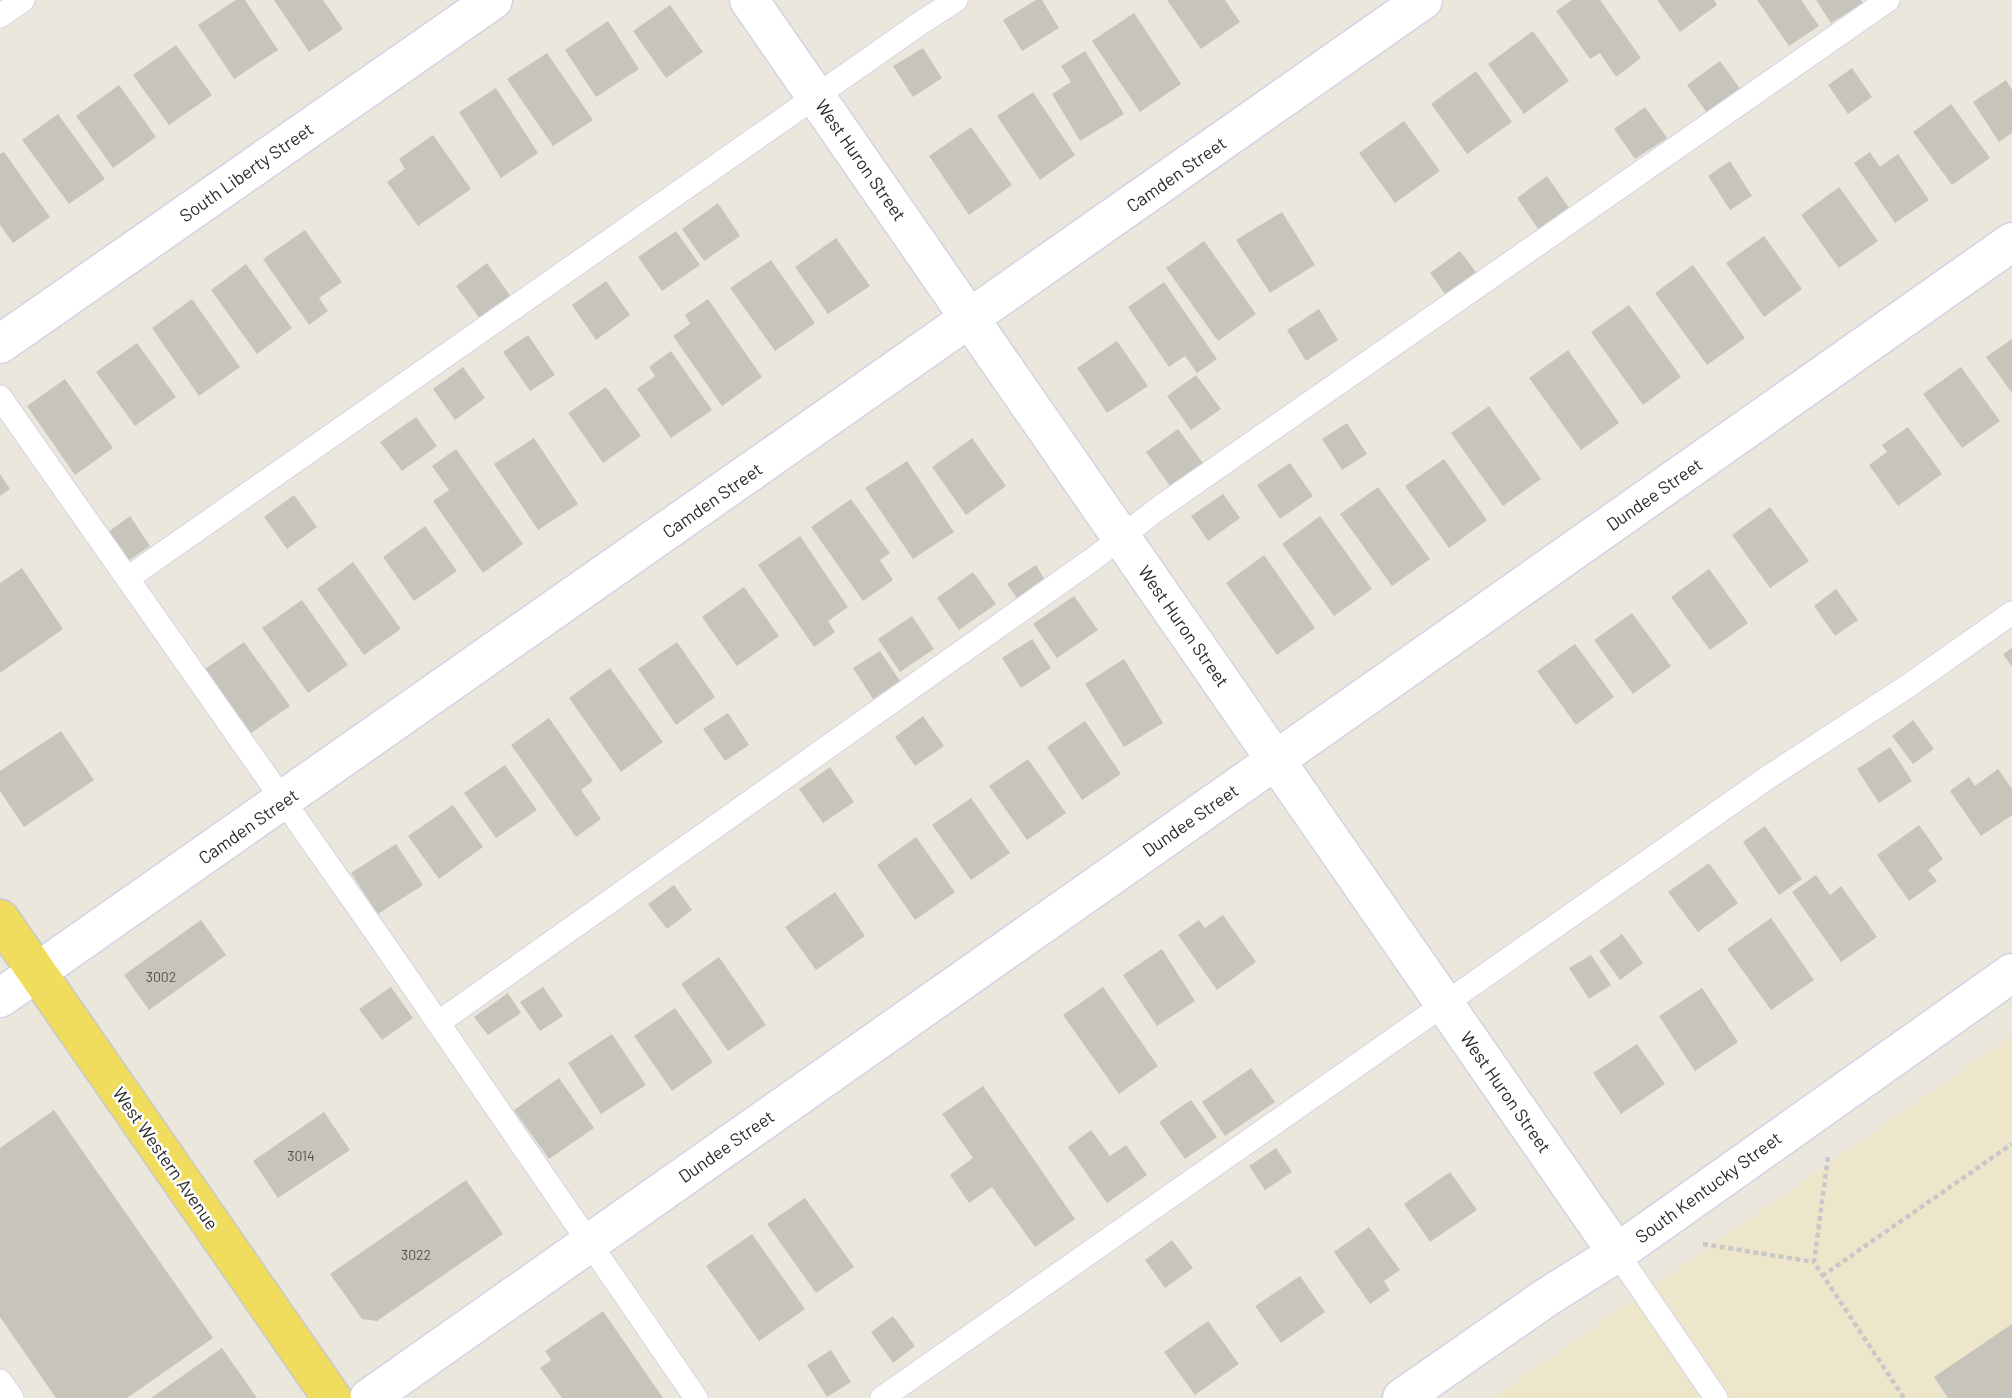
<svg xmlns="http://www.w3.org/2000/svg" width="2012" height="1398" font-family="Barlow,sans-serif">
<style>
.education{fill:#eee6cb}
.building{fill:#c7c5bb}
.lines{fill:none;stroke-linecap:round;stroke-linejoin:round}
.service-casing{stroke:#d1d3e3;stroke-width:25}
.minor-casing{stroke:#d1d3e3;stroke-width:41}
.tertiary-casing{stroke:#d1d3e3;stroke-width:41}
.primary-casing{stroke:#c8c8c8;stroke-width:41}
.path{stroke:#c8c8c8;stroke-width:4.5;stroke-dasharray:5 3.5;stroke-linecap:butt}
.service{stroke:#fff;stroke-width:23}
.minor{stroke:#fff;stroke-width:38}
.tertiary{stroke:#fff;stroke-width:38}
.primary{stroke:#f1dd5d;stroke-width:38}
.labels{text-anchor:middle;dominant-baseline:central;stroke-width:5;stroke-linejoin:round;paint-order:stroke}
.number-label{font-size:14px;fill:#51514e}
.street-label{font-size:18px;fill:#2a2a2a;stroke:#fff}
</style>
<rect width="100%" height="100%" fill="#ece7dc"/>
<path class="education" d="M2012,1036v362h-519z"/>
<path class="building" d="M236,0h9l33,50 -44,29 -36,-54z
M274,0h49l20,29 -34,23z
M1036,0h6l17,28 -37,23 -19,-31z
M1167,0h58l15,22 -39,27z
M1572,0h28l41,58 -25,19 -16,-24 -10,6 -34,-48z
M1657,0h57l3,5 -37,27z
M1757,0h44l18,26 -30,20z
M1816,0h45l2,3 -32,20z
M670,5l33,47 -37,26 -33,-47z
M1134,13l47,71 -41,28 -48,-71z
M608,21l31,48 -43,28 -31,-47z
M1533,31l36,50 -45,33 -36,-50z
M176,45l36,50 -43,30 -36,-50z
M923,48l19,30 -29,19 -20,-31z
M1085,51l39,63 -44,27 -28,-47 19,-12 -10,-16z
M547,53l46,67 -40,26 -46,-67z
M1720,61l23,32 -33,24 -23,-32z
M1852,68l20,29 -24,17 -20,-29z
M1476,71l36,51 -45,32 -36,-50z
M2006,80l6,10v43l-13,9 -26,-40z
M119,85l37,52 -43,31 -37,-52z
M496,88l42,65 -37,25 -42,-66z
M1033,92l42,63 -35,25 -43,-64z
M1951,104l39,54 -38,27 -39,-53z
M1645,107l22,31 -32,21 -21,-30z
M58,114l47,65 -36,25 -47,-64z
M1404,121l36,50 -45,32 -36,-50z
M971,127l41,58 -43,30 -40,-59z
M433,135l38,54 -53,37 -31,-44 18,-13 -6,-10z
M4,152l46,65 -37,26 -13,-18v-71z
M1870,152l10,15 18,-13 31,46 -34,23 -41,-60z
M1730,161l22,35 -22,14 -22,-34z
M1547,176l22,32 -31,21 -21,-31z
M1839,187l39,54 -39,27 -38,-53z
M718,203l22,33 -36,25 -22,-32z
M1282,212l33,53 -45,28 -34,-53z
M305,230l37,52 -23,16 9,13 -19,14 -46,-66z
M676,231l24,34 -38,26 -24,-34z
M1764,236l38,53 -38,28 -38,-54z
M836,238l34,48 -42,28 -33,-47z
M1204,241l52,73 -38,27 -52,-73z
M1460,251l19,25 -31,22 -18,-25z
M771,260l44,63 -40,28 -45,-63z
M487,263l27,38 -31,22 -27,-37z
M246,264l46,64 -35,26 -46,-64z
M1693,265l52,73 -38,27 -52,-72z
M606,281l24,34 -34,25 -24,-35z
M1164,282l53,77 -20,14 -12,-17 -16,11 -41,-60z
M192,299l48,68 -41,29 -47,-68z
M708,299l54,78 -40,29 -49,-70 17,-12 -5,-9z
M1629,305l52,72 -38,28 -52,-73z
M1319,309l19,31 -32,21 -19,-31z
M528,335l27,40 -25,16 -27,-39z
M2012,339v54l-26,-36z
M1117,341l31,45 -41,27 -30,-45z
M137,343l39,54 -41,29 -39,-54z
M1568,350l51,73 -38,27 -52,-72z
M671,351l41,59 -41,28 -34,-49 18,-13 -6,-9z
M463,367l22,31 -30,22 -22,-31z
M1961,367l39,54 -38,27 -39,-54z
M1196,375l25,34 -30,21 -24,-34z
M65,379l48,69 -38,27 -48,-69z
M606,387l35,49 -38,27 -35,-50z
M1489,406l52,73 -38,27 -52,-73z
M416,417l21,29 -35,25 -22,-29z
M1347,423l20,31 -25,16 -20,-31z
M1908,427l34,47 -44,32 -29,-41 18,-13 -5,-7z
M1178,429l27,37 -33,23 -26,-37z
M534,438l44,66 -40,26 -44,-66z
M972,438l34,48 -40,29 -34,-48z
M456,449l67,95 -40,29 -50,-72 16,-11 -17,-24z
M1444,459l43,61 -38,28 -44,-62z
M907,461l47,71 -41,27 -48,-71z
M1290,463l23,33 -33,23 -23,-34z
M0,474l10,15 -10,7z
M1378,487l52,72 -38,27 -52,-72z
M1223,494l17,24 -32,23 -17,-25z
M294,495l23,32 -30,22 -23,-32z
M851,499l39,54 -10,7 13,20 -30,21 -52,-74z
M1770,507l39,54 -39,27 -38,-53z
M130,516l20,30 -22,15 -20,-29z
M1320,516l52,73 -38,27 -52,-72z
M425,526l32,45 -43,30 -31,-44z
M800,536l48,71 -20,14 7,11 -21,15 -56,-82z
M1264,555l51,73 -38,27 -51,-72z
M353,562l48,67 -37,26 -47,-66z
M1036,565l9,15 -28,18 -10,-14z
M22,568l41,61 -63,44v-90z
M1709,569l39,54 -38,27 -39,-53z
M973,572l23,32 -37,26 -22,-32z
M744,587l35,49 -42,30 -35,-49z
M1836,589l22,31 -23,16 -21,-30z
M1074,596l24,34 -41,28 -24,-34z
M302,600l46,65 -40,28 -46,-65z
M1632,613l39,53 -38,28 -39,-54z
M912,616l22,33 -34,23 -22,-33z
M1032,639l19,29 -30,20 -19,-30z
M244,642l46,64 -39,27 -46,-64z
M677,642l38,55 -39,28 -38,-56z
M1575,644l39,53 -38,28 -39,-54z
M2012,648v19l-9,-13z
M880,651l20,30 -27,18 -20,-31z
M1124,659l39,64 -39,24 -39,-63z
M610,668l53,74 -42,30 -52,-74z
M728,713l21,32 -24,16 -22,-32z
M923,716l21,30 -29,20 -20,-29z
M549,718l44,63 -12,9 20,29 -25,18 -65,-92z
M1913,720l21,29 -21,15 -21,-28z
M1085,721l36,53 -39,26 -35,-53z
M61,731l33,49 -70,47 -24,-36v-20z
M1890,747l22,34 -33,22 -22,-34z
M1028,759l38,54 -39,27 -38,-54z
M505,765l32,45 -41,28 -32,-45z
M830,767l24,35 -31,21 -24,-34z
M1998,769l14,20v26l-31,21 -31,-45 19,-14 6,9z
M971,798l39,55 -39,27 -39,-55z
M453,805l30,42 -44,32 -31,-43z
M1919,825l24,34 -15,11 9,11 -28,20 -32,-46z
M1765,826l37,53 -23,16 -36,-53z
M916,837l39,55 -40,28 -38,-55z
M396,844l27,41 -45,29 -27,-41z
M1709,863l29,40 -40,29 -30,-40z
M1816,875l14,20 11,-9 36,51 -36,25 -49,-70z
M674,885l18,25 -25,19 -19,-25z
M835,892l30,44 -49,34 -31,-43z
M1223,915l33,47 -39,28 -39,-55 21,-15 6,8z
M1771,918l43,62 -43,30 -44,-61z
M201,920l25,35 -77,55 -25,-35z
M1622,934l21,29 -23,17 -21,-29z
M1162,949l33,52 -38,25 -34,-51z
M1591,955l20,30 -22,14 -20,-31z
M719,957l47,68 -38,26 -47,-67z
M391,987l22,31 -31,22 -23,-31z
M543,987l20,29 -23,15 -20,-29z
M1103,987l55,79 -39,28 -56,-79z
M1702,988l36,54 -43,29 -36,-55z
M508,993l13,20 -33,22 -14,-18z
M675,1008l38,54 -41,29 -38,-55z
M612,1034l34,51 -45,29 -33,-51z
M1637,1044l28,40 -44,30 -28,-41z
M1251,1068l24,34 -50,34 -23,-34z
M559,1078l35,50 -45,31 -35,-49z
M983,1086l92,133 -40,28 -43,-60 -23,16 -19,-28 23,-17 -31,-44z
M1191,1100l26,37 -32,22 -26,-37z
M54,1110l159,228 -86,60h-71l-56,-81v-169z
M324,1112l26,38 -72,48 -25,-37z
M1091,1130l19,26 16,-11 21,30 -40,28 -39,-56z
M1276,1148l16,24 -27,18 -16,-24z
M1450,1172l27,38 -47,32 -26,-38z
M466,1180l37,54 -126,87 -15,-2 -32,-45z
M805,1198l49,69 -38,26 -49,-69z
M1369,1227l31,43 -16,11 6,9 -20,14 -36,-52z
M752,1234l53,75 -46,32 -53,-75z
M1172,1240l21,28 -28,20 -20,-28z
M1300,1276l25,36 -44,31 -26,-37z
M603,1311l60,87h-101l-22,-30 11,-8 -6,-9z
M893,1316l22,30 -22,17 -22,-31z
M1208,1321l31,43 -44,31 -31,-43z
M2012,1324v74h-64l-14,-21z
M222,1348l35,50h-106z
M831,1350l20,32 -24,15 -20,-32z"/>
<g class="lines">
<g class="service-casing">
<path id="service" d="M0,16l23,-16
M0,397l384,547 312,454
M128,578l794,-556 34,-22
M438,1023l655,-464 66,-51 729,-508
M1617,1253l99,145
M0,1381l12,17
M882,1398l885,-620 141,-92 104,-73"/>
</g>
<g class="minor-casing">
<path id="minor" d="M749,0l868,1253
M0,344l493,-344
M0,998l1423,-998
M1402,1398l145,-101 70,-44 395,-280"/>
</g>
<g class="tertiary-casing">
<path id="tertiary" d="M369,1398l1643,-1156"/>
</g>
<g class="primary-casing">
<path id="primary" d="M0,919l332,479"/>
</g>
<path class="path" d="M1828,1157l-14,105 90,136
M1703,1244l111,18
M1822,1276l190,-132"/>
<use href="#service" class="service"/>
<use href="#minor" class="minor"/>
<use href="#tertiary" class="tertiary"/>
<use href="#primary" class="primary"/>
</g>
<g class="labels">
<g class="number-label">
<text x="161" y="976">3002</text>
<text x="301" y="1155">3014</text>
<text x="416" y="1254">3022</text>
</g>
<g class="street-label">
<text transform="translate(861 160) rotate(55)">West Huron Street</text>
<text transform="translate(246 172) rotate(-35)">South Liberty Street</text>
<text transform="translate(1176 174) rotate(-35)">Camden Street</text>
<text transform="translate(1654 494) rotate(-35)">Dundee Street</text>
<text transform="translate(712 500) rotate(-35)">Camden Street</text>
<text transform="translate(1184 626) rotate(55)">West Huron Street</text>
<text transform="translate(1190 820) rotate(-35)">Dundee Street</text>
<text transform="translate(248 826) rotate(-35)">Camden Street</text>
<text transform="translate(1506 1092) rotate(55)">West Huron Street</text>
<text transform="translate(726 1146) rotate(-35)">Dundee Street</text>
<text transform="translate(166 1158) rotate(55)">West Western Avenue</text>
<text transform="translate(1708 1187) rotate(-36)">South Kentucky Street</text>
</g>
</g>
</svg>
